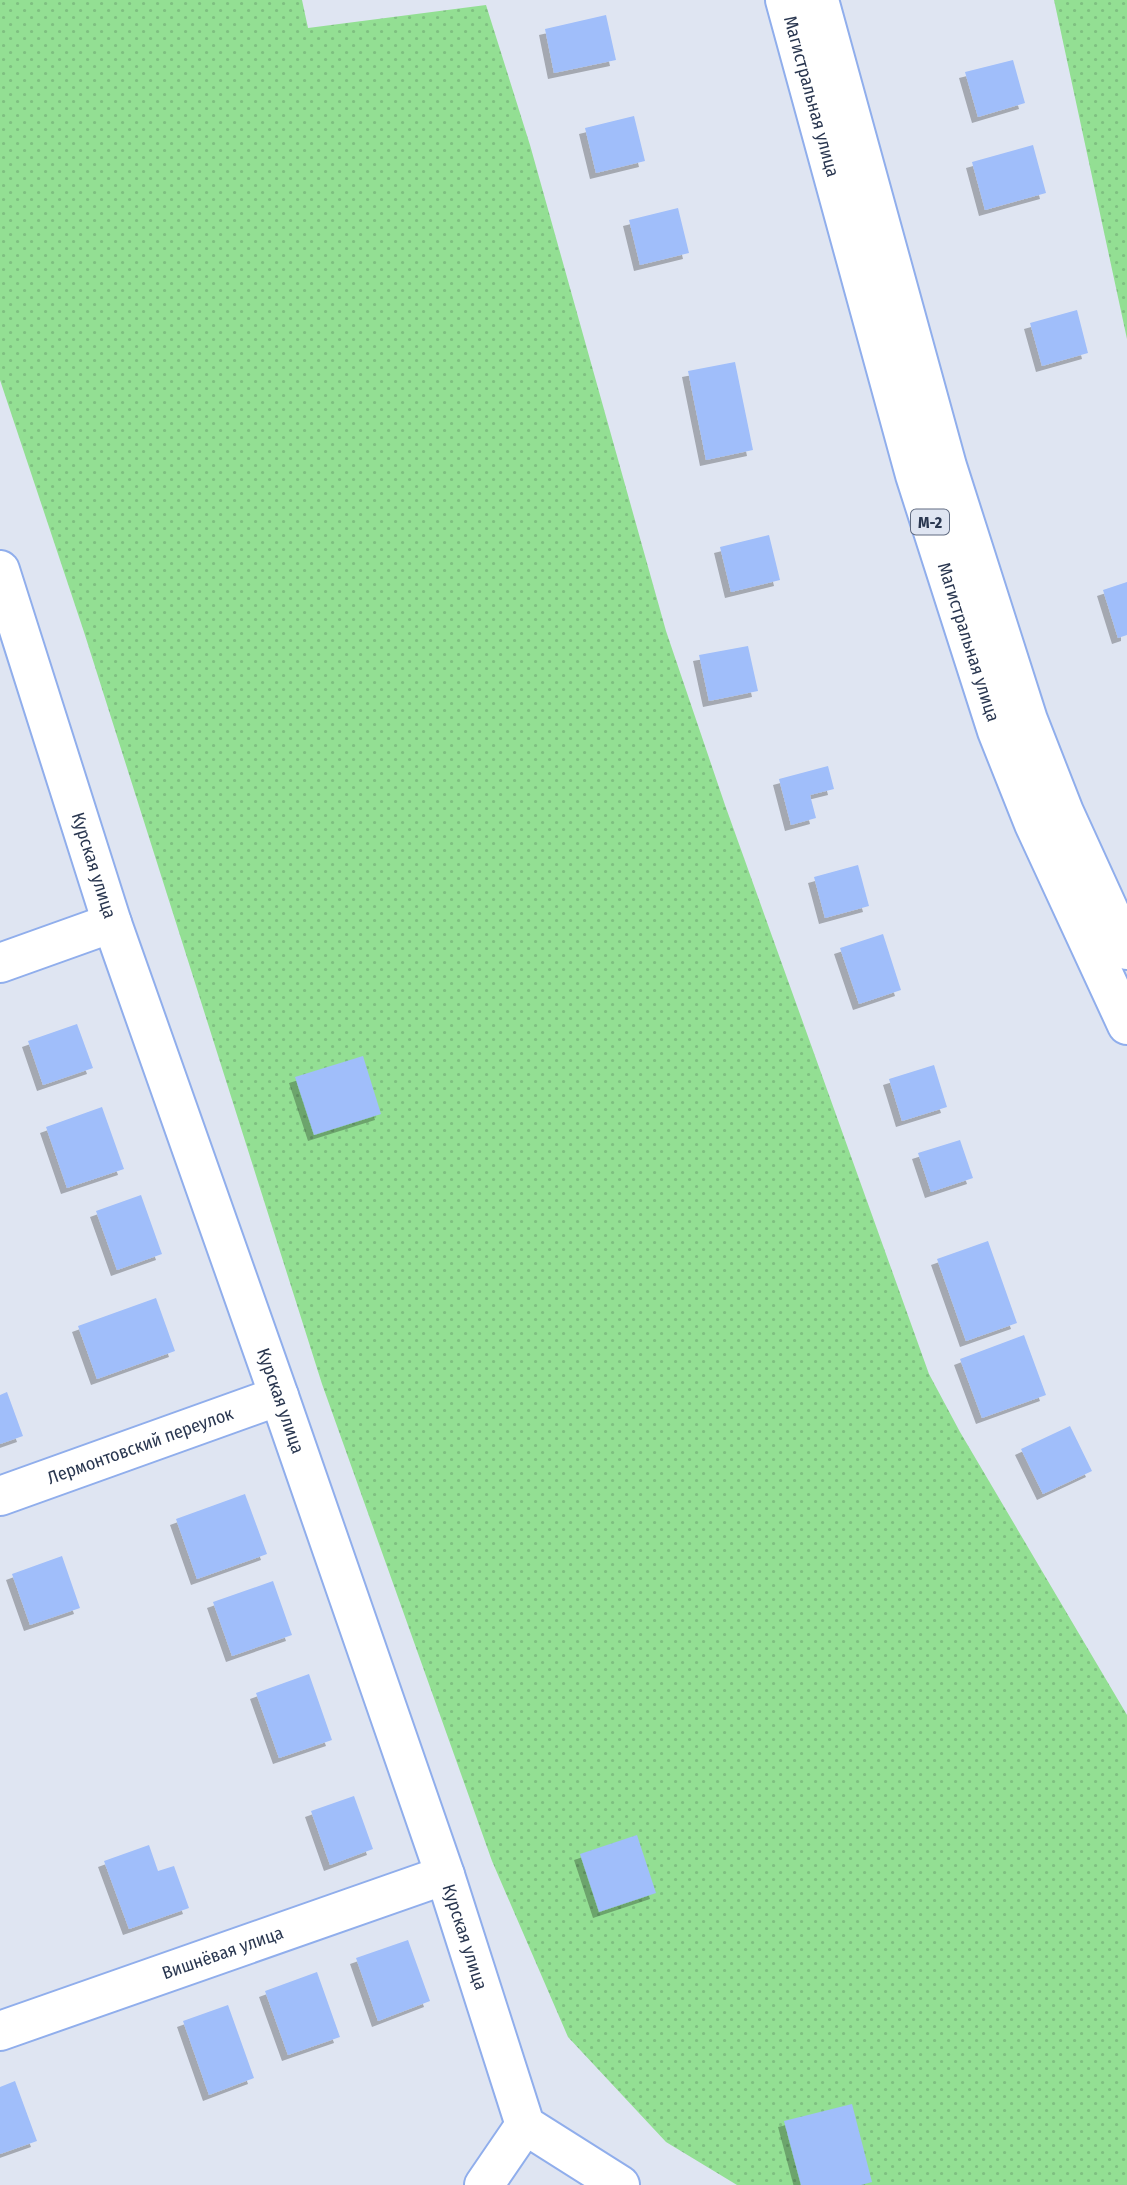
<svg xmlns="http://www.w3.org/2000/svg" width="1127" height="2185" font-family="'Fira Sans Condensed',sans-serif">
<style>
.garden{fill:url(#garden-dots)}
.building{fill:#a0befa;filter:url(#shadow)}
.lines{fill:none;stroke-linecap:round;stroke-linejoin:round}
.minor-casing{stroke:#90aeec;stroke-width:42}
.trunk-casing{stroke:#90aeec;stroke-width:42}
.minor{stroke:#fff;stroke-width:38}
.trunk{stroke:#fff;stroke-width:38}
.labels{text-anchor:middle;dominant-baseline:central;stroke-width:6;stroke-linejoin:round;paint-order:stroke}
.shield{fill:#dfe5f2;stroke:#606b81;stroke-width:2}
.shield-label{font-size:16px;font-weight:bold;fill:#2a3750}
.street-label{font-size:18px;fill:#2a3750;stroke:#dfe5f2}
</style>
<defs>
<pattern id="garden-dots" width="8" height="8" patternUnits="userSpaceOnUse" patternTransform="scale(1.75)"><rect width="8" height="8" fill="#93df93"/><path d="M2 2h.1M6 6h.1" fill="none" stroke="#7fc081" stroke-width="1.8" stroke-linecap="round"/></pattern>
<filter id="shadow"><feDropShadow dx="-6" dy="6" stdDeviation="0" flood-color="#0004"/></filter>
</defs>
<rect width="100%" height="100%" fill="#dfe5f2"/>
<path class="garden" d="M0,0h302l6,28 178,-23 44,140 136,486 59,174 204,569 31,58 167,283v470h-390l-71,-43 -98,-105 -76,-176 -170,-477 -238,-752 -84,-252z
M1054,0h73v339z"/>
<path class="building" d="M606,15l10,45 -62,13 -9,-44z
M1013,60l12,43 -47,14 -13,-45z
M634,116l11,45 -49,12 -11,-45z
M1033,145l13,48 -61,17 -13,-48z
M678,208l11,45 -49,12 -11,-45z
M1077,310l11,43 -46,13 -12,-43z
M735,362l18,88 -47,10 -18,-89z
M769,535l11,45 -49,12 -11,-45z
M1127,582v53l-9,3 -15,-48z
M748,646l10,45 -49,10 -10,-46z
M828,766l6,23 -24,6 6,23 -25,7 -12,-46z
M858,865l11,41 -44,12 -11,-41z
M883,934l18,56 -42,14 -19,-56z
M77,1024l16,44 -50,17 -15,-44z
M363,1056l18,58 -67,21 -19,-58z
M934,1065l13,42 -45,14 -13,-42z
M102,1107l22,62 -57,19 -21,-61z
M960,1140l13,38 -42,14 -13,-39z
M141,1195l21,59 -45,16 -21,-59z
M988,1241l29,82 -51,18 -29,-82z
M156,1298l19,53 -78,28 -19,-53z
M1024,1335l22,60 -64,23 -22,-59z
M7,1392l16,44 -23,8v-49z
M1070,1426l22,45 -49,23 -22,-45z
M245,1494l22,60 -70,25 -21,-60z
M62,1556l18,52 -50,17 -18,-51z
M273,1581l19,54 -60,21 -19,-54z
M309,1674l23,66 -53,18 -23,-65z
M354,1796l19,53 -43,16 -19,-54z
M637,1835l19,58 -57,19 -19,-58z
M149,1845l9,26 16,-5 15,42 -60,21 -25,-68z
M408,1940l22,61 -52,20 -22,-63z
M317,1972l23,65 -52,18 -23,-64z
M228,2005l26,73 -45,17 -26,-74z
M15,2081l22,60 -37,13v-67z
M852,2104l20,78 -11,3h-60l-17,-64z"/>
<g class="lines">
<g class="minor-casing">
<g id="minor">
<path id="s1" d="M0,570l112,353 167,473 166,479 80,250 95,60"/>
<path d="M0,963l112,-40"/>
<path id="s2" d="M0,1496l279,-100"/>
<path id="s3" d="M0,2031l445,-156"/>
<path d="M484,2185l41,-60"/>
</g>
</g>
<g class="trunk-casing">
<g id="trunk">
<path id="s4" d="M785,0l130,475 82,256 37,93 93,201"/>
<path d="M819,0l128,466 81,254 36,92 63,138"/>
</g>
</g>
<use href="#minor" class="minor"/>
<use href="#trunk" class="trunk"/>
</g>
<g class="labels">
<rect class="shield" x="911" y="509.5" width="38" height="25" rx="5"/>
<g class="shield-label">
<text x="930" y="522">М-2</text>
</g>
<g class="street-label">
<text stroke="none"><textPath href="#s4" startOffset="100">Магистральная улица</textPath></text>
<text stroke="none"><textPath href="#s4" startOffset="668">Магистральная улица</textPath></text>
<text stroke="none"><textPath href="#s1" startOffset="310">Курская улица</textPath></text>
<text stroke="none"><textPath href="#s1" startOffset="877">Курская улица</textPath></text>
<text stroke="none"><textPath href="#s2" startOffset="149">Лермонтовский переулок</textPath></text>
<text stroke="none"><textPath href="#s1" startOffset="1444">Курская улица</textPath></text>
<text stroke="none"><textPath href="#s3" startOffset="236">Вишнёвая улица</textPath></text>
</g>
</g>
</svg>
